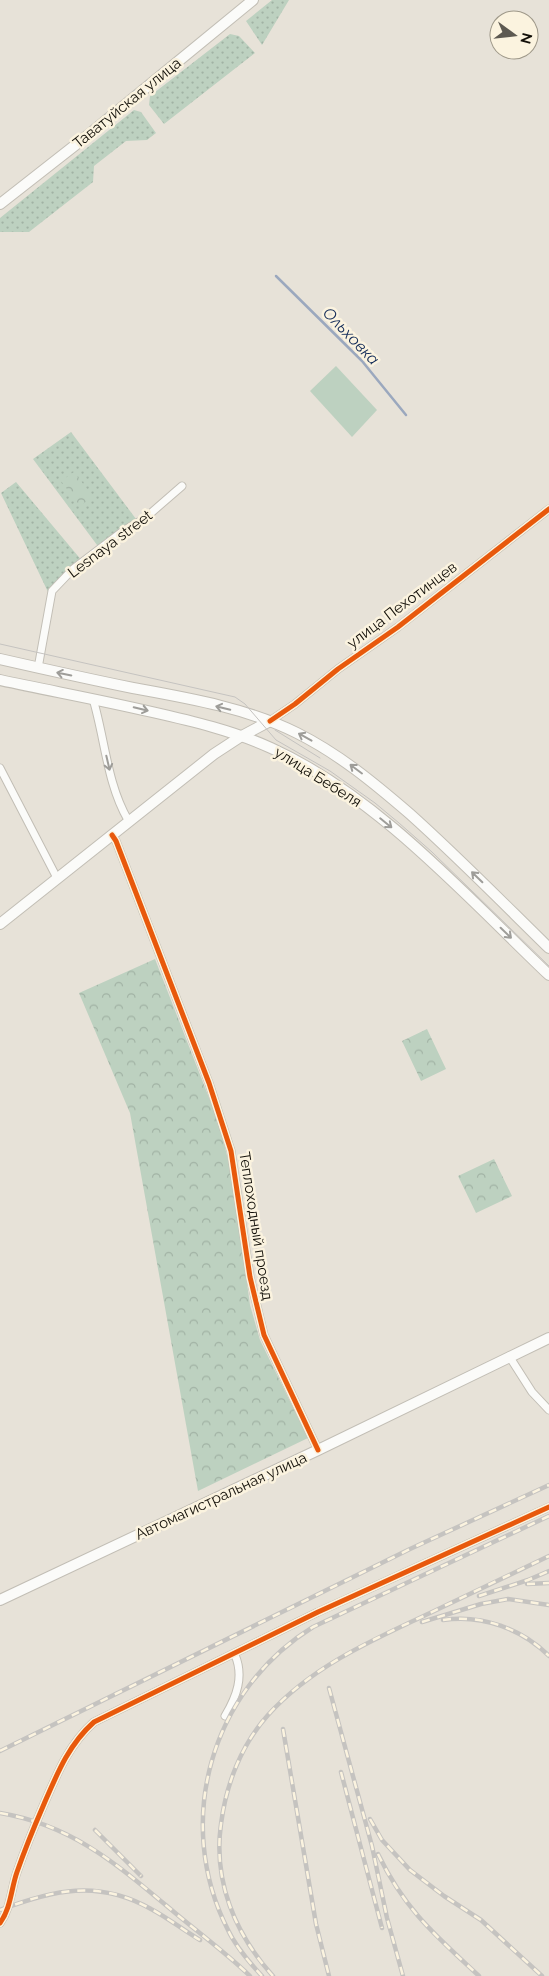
<svg xmlns="http://www.w3.org/2000/svg" width="549" height="1976" font-family="Raleway,sans-serif">
<style>
.grass{fill:url(#grass-dots)}
.park{fill:url(#park-crowns)}
.garden{fill:#bdd1c0}
.lines{fill:none;stroke-linecap:round;stroke-linejoin:round}
.stream{stroke:#9ba8be;stroke-width:2.5}
.street-casing{stroke:#c2beb5;stroke-width:9}
.secondary-casing{stroke:#c2beb5;stroke-width:12}
.primary-casing{stroke:#c2beb5;stroke-width:12}
.street{stroke:#fbfbf9;stroke-width:7}
.secondary{stroke:#fbfbf9;stroke-width:10}
.primary{stroke:#fbfbf9;stroke-width:10}
.tram{stroke:#c5c3c0;stroke-width:1}
.rail-casing{stroke:#c5c3c0;stroke-width:4.5}
.rail{stroke:#fbf3df;stroke-width:2.5;stroke-dasharray:8;stroke-linecap:butt}
.cycleway-casing{stroke:#fbf3df;stroke-width:8}
.cycleway{stroke:#e8590c;stroke-width:5}
.oneway{stroke:#9e9d99}
.labels{text-anchor:middle;dominant-baseline:central;stroke-width:5;stroke-linejoin:round;paint-order:stroke}
.street-label{font-size:15px;fill:#120f08;stroke:#fbf3df}
.water-label{font-size:16px;font-style:italic;fill:#102957;stroke:#fbf3df}
</style>
<defs>
<pattern id="grass-dots" width="8" height="8" patternUnits="userSpaceOnUse" patternTransform="scale(1.25)"><rect width="8" height="8" fill="#bdd1c0"/><path d="M2 2h.1M6 6h.1" fill="none" stroke="#a1b2a4" stroke-width="1.8" stroke-linecap="round"/></pattern>
<pattern id="park-crowns" width="20" height="18" patternUnits="userSpaceOnUse" patternTransform="scale(1.25)"><rect width="20" height="18" fill="#bdd1c0"/><path d="M2 6a3 3 0 1 1 6 0M12 15a3 3 0 1 1 6 0" fill="none" stroke="#a1b2a4"/></pattern>
</defs>
<rect width="100%" height="100%" fill="#e7e2d8"/>
<path class="grass" d="M272,0h17l-27,45 -16,-24z
M230,34l9,2 16,17 -91,71 -15,-19 1,-9z
M134,110l7,2 15,21 -9,7 -21,1 -32,25 -1,16 -64,50h-29v-14z
M71,432l65,87 -36,30 -67,-90z
M16,482l67,80 -35,30 -47,-99z"/>
<path class="park" d="M74,472l19,25 -13,9 -19,-25z
M155,959l65,167 13,55 17,124 10,35 48,98 -110,53 -68,-378 -51,-120z
M427,1029l19,40 -25,12 -19,-40z
M494,1159l18,37 -36,17 -18,-37z"/>
<path class="garden" d="M336,366l41,44 -25,27 -42,-46z"/>
<g class="lines">
<path class="stream" d="M276,276l86,85 44,54"/>
<g class="street-casing">
<path id="street" d="M38,668l14,-77 21,-22 50,-38 21,-12 38,-33
M93,699c12,40 14,85 35,121
M270,721l25,-17 43,-35 60,-42 151,-118
M0,768l57,110
M112,835l4,6 93,242 22,68 19,126 14,58 54,115
M509,1356l23,36 17,18
M225,1716c12,-20 19,-40 10,-61
M0,1923c11,-15 11,-34 17,-51 8,-23 17,-45 27,-68 13,-30 25,-60 50,-82l224,-110 231,-105"/>
</g>
<g class="secondary-casing">
<path id="secondary" d="M0,924l214,-170 26,-17 30,-16
M0,1600l318,-150 231,-112"/>
</g>
<g class="primary-casing">
<path id="primary" d="M0,204l92,-72 161,-132
M0,659c44,10 89,20 133,29 55,10 114,20 164,45 42,21 77,50 113,81 48,43 93,89 139,134
M0,680c51,11 101,20 152,32 40,9 82,19 119,36 106,48 195,148 278,227"/>
</g>
<use href="#street" class="street"/>
<use href="#secondary" class="secondary"/>
<use href="#primary" class="primary"/>
<path class="tram" d="M0,644l235,53 10,7 31,36 54,31 45,32 24,20 33,29 117,114
M275,730l45,28"/>
<g class="rail-casing">
<path id="rail" d="M527,1584l22,-1
M479,1596l49,-16 21,-9
M443,1620c39,-6 79,9 106,36
M422,1622l59,-18 27,-5 41,6
M329,1688l43,158 15,72 16,58
M283,1729l33,195 13,52
M0,1751l410,-202 139,-64
M341,1772l41,156
M0,1813c73,12 119,53 174,99 25,21 52,41 76,64
M370,1819l12,21 28,30 34,26 37,24 61,56
M95,1830l46,46
M378,1854c27,56 57,81 101,122
M0,1910c53,-20 98,-31 151,-1 17,9 32,21 49,31
M262,1976c-13,-14 -26,-29 -34,-46 -55,-108 -17,-240 85,-303l236,-111
M273,1976c-38,-42 -60,-95 -52,-152 5,-39 20,-79 47,-109 43,-48 104,-75 162,-102 39,-19 79,-38 119,-57"/>
</g>
<use href="#rail" class="rail"/>
<g class="cycleway-casing">
<path id="cycleway" d="M270,721l25,-17 43,-35 60,-42 151,-118
M112,835l4,6 93,242 22,68 19,126 14,58 54,115
M0,1923c11,-15 11,-34 17,-51 8,-23 17,-45 27,-68 13,-30 25,-60 50,-82l224,-110 231,-105"/>
</g>
<use href="#cycleway" class="cycleway"/>
</g>
<defs><path id="oneway-shaft" d="M-6 0H5M1.5-3L5.5 0L1.5 3" fill="none" stroke-width="1.6" stroke-linecap="round" stroke-linejoin="round" transform="scale(1.25)"/></defs>
<g class="oneway">
<use href="#oneway-shaft" transform="translate(64 674) rotate(-169)"/>
<use href="#oneway-shaft" transform="translate(223 708) rotate(-166)"/>
<use href="#oneway-shaft" transform="translate(141 709) rotate(13)"/>
<use href="#oneway-shaft" transform="translate(305 737) rotate(-151)"/>
<use href="#oneway-shaft" transform="translate(108 763) rotate(77)"/>
<use href="#oneway-shaft" transform="translate(356 769) rotate(-143)"/>
<use href="#oneway-shaft" transform="translate(386 823) rotate(39)"/>
<use href="#oneway-shaft" transform="translate(477 877) rotate(-136)"/>
<use href="#oneway-shaft" transform="translate(506 933) rotate(44)"/>
</g>
<g class="labels">
<g class="street-label">
<text transform="translate(127 103) rotate(-39)">Таватуйская улица</text>
<text transform="translate(110 544) rotate(-37)">Lesnaya street</text>
<text transform="translate(402 605) rotate(-37)">улица Пехотинцев</text>
<text transform="translate(318 777) rotate(32)">улица Бебеля</text>
<text transform="translate(256 1226) rotate(81)">Теплоходный проезд</text>
<text transform="translate(221 1496) rotate(-25)">Автомагистральная улица</text>
</g>
<g class="water-label">
<text transform="translate(351 336) rotate(46)">Ольховка</text>
</g>
</g>
<g transform="translate(514 35) rotate(105)"><circle r="24" fill="#fbf3df" stroke="#9e9889"/>
<path d="M0-4L9 19L0 12L-9 19Z" fill="#5d5951"/>
<text y="-8" font-size="14" font-weight="bold" text-anchor="middle" fill="#120f08">N</text>
</g>
</svg>
